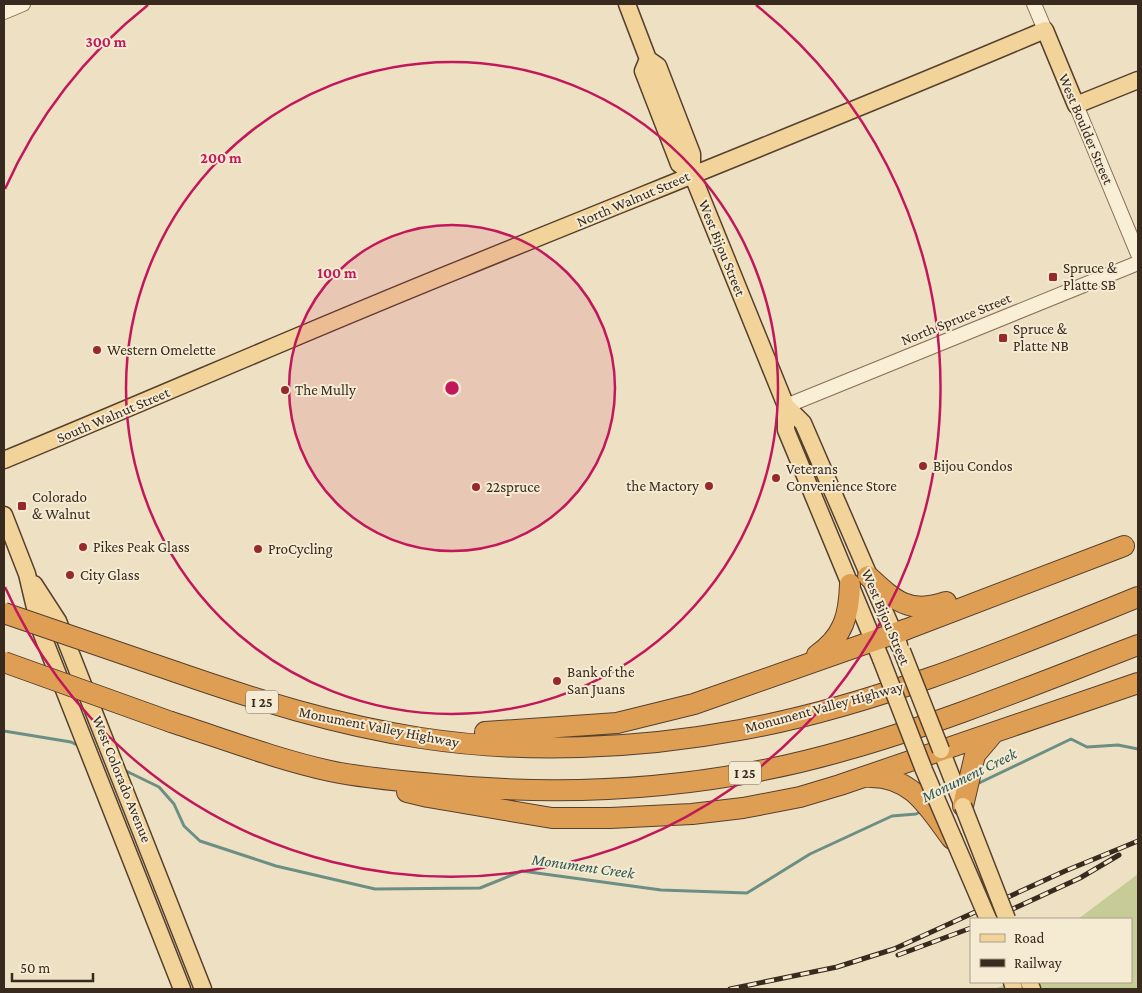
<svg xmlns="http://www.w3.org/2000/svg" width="1142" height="993" font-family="'Crimson Pro',serif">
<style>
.green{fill:#c7cc96}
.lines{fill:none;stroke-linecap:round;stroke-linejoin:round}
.stream{stroke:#6c8f85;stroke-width:3}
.minor-casing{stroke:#887159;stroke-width:16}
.major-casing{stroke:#56402e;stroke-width:19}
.highway-casing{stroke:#56402e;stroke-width:22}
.minor{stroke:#f9eed6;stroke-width:14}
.major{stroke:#f2d49a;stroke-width:16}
.highway{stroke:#de9e53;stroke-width:20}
.rail-casing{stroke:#382a1e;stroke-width:5}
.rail{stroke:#f5ead2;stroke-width:3;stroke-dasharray:9;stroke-linecap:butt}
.major-bridge-casing{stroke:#56402e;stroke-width:19;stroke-linecap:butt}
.highway-bridge-casing{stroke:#56402e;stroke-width:22;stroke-linecap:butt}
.major-bridge{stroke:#f2d49a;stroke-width:16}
.highway-bridge{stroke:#de9e53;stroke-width:20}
.ring{fill:none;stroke:#c2185b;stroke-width:2.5}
.poi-dot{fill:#97292c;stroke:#f5ead2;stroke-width:2}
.labels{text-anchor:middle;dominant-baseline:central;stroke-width:4;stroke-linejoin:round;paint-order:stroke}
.shield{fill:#f5ead2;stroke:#716454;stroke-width:1}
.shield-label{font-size:14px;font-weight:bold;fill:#382a1e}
.street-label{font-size:15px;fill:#382a1e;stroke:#f5ead2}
.poi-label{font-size:15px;fill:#382a1e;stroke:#f5ead2;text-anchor:start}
.water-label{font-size:16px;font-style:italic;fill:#2d5854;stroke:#f5ead2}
.centre{fill:#c2185b;stroke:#f5ead2;stroke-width:2.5}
.ring-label{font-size:15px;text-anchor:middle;font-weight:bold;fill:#c2185b;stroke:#f5ead2;stroke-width:4;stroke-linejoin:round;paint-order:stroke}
</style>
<rect width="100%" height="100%" fill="#eee0c2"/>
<path class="green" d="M1138,874v115h-144l18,-7h119v-63h-53z"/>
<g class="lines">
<path class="stream" d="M4,731l67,11 10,5
M124,770l35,17 15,17 10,22 16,15 76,25 99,23 105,-1 42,-17 139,19 86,3 63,-39 82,-38 24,-2 6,-3
M977,784l94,-45 16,8 31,-2 20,4"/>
<g class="minor-casing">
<path id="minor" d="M1034,4l11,26
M4,12l19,-8
M1076,105l62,149
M786,406l352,-143"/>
</g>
<g class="major-casing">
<path id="major" d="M627,4l21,55 10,7 34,88v20l94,232 17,17 96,222
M648,59l-5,12 36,93 13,10
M786,406v24l95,229
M4,460c153,-63 305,-130 459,-192 194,-79 389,-156 582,-238l31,75 62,-25
M4,515l23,59 13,55 142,360
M34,584l24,37 145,368
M941,750l22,56
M1012,982l2,7
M1029,982l3,7"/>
</g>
<g class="highway-casing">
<path id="highway" d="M868,576c26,24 41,39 78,26
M817,655c27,-19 32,-40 33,-71
M176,672c81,28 160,53 245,66 104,16 216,11 319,-8 134,-24 272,-82 398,-133
M171,722c53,17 105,37 159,49 33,7 69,10 104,13 139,14 277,5 412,-34 99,-28 195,-68 292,-105
M485,732l132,-9 77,-19 213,-75 217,-83
M871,777c42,0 58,32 81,62
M407,792l21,5 124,21h58l82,-4 51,-6 57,-11 40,-12 298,-102
M963,806l12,-51 17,-20"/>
</g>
<use href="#minor" class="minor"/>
<use href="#major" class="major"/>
<use href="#highway" class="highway"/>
<g class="rail-casing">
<path id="rail" d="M991,919l89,-41 39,-23
M898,955l73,-27
M730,989l107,-22 57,-18 171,-78 73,-30"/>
</g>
<use href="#rail" class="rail"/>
<g class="major-bridge-casing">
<path id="major-bridge" d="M902,651l39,99
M881,659l43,111 64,149
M963,806l44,113"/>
</g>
<g class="highway-bridge-casing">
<path id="highway-bridge" d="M4,613l172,59
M4,662l167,60"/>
</g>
<use href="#major-bridge" class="major-bridge"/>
<use href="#highway-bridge" class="highway-bridge"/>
</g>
<circle cx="452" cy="388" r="163" fill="#c2185b" fill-opacity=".12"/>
<g class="ring">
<circle cx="452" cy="388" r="163"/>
<circle cx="452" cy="388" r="326"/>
<path d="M5 189A489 489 0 0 1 148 5M756 5A489 489 0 1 1 5 587"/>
</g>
<g class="poi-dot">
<rect x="1048" y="272" width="10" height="10" rx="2.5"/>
<rect x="998" y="333" width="10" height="10" rx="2.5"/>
<circle cx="97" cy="350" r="5"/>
<circle cx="285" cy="390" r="5"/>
<circle cx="923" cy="466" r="5"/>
<circle cx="776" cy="478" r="5"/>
<circle cx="709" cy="486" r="5"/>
<circle cx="476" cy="487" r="5"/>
<rect x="17" y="501" width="10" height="10" rx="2.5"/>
<circle cx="83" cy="547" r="5"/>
<circle cx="258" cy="549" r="5"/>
<circle cx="70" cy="575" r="5"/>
<circle cx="557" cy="681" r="5"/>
</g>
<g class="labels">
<g class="shield">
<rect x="246" y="690.5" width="32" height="23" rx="4"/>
<rect x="729" y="761.5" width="32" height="23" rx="4"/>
</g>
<g class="shield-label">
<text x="262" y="702">I 25</text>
<text x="745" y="773">I 25</text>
</g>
<g class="street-label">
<text transform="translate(1086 129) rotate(67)">West Boulder Street</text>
<text transform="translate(633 199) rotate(-23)">North Walnut Street</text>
<text transform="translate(722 248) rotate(68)">West Bijou Street</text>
<text transform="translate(956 319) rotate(-22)">North Spruce Street</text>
<text transform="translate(113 415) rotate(-23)">South Walnut Street</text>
<text transform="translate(886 617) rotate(67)">West Bijou Street</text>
<text transform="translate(824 707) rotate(-15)">Monument Valley Highway</text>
<text transform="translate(379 727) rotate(11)">Monument Valley Highway</text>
<text transform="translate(122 779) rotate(68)">West Colorado Avenue</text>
</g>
<g class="poi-label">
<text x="1063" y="268">Spruce &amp;<tspan x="1063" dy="17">Platte SB</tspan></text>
<text x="1013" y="329">Spruce &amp;<tspan x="1013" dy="17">Platte NB</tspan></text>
<text x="107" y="350">Western Omelette</text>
<text x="295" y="390">The Mully</text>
<text x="933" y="466">Bijou Condos</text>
<text x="786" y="469">Veterans<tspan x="786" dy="17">Convenience Store</tspan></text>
<text x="699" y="486" text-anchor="end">the Mactory</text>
<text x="486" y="487">22spruce</text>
<text x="32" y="497">Colorado<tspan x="32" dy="17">&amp; Walnut</tspan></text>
<text x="93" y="547">Pikes Peak Glass</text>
<text x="268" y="549">ProCycling</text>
<text x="80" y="575">City Glass</text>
<text x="567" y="672">Bank of the<tspan x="567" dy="17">San Juans</tspan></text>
</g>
<g class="water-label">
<text transform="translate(969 775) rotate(-26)">Monument Creek</text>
<text transform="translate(583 866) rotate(8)">Monument Creek</text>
</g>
</g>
<circle cx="452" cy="388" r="8" class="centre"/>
<g class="ring-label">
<text x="106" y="47">300 m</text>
<text x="221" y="163">200 m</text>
<text x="337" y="278">100 m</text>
</g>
<rect width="1142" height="993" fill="none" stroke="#382a1e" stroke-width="10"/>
<rect x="970" y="918" width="162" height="65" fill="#f5ead2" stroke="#a99d8a"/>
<rect x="980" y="934" width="25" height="8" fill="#f2d49a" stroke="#a99d8a"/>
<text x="1014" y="943" font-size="15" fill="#382a1e">Road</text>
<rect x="980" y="959" width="25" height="8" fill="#382a1e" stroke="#a99d8a"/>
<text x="1014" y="968" font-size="15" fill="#382a1e">Railway</text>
<path d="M12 973v8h81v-8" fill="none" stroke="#382a1e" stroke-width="2.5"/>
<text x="20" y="973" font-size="15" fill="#382a1e" stroke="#f5ead2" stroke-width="4" paint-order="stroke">50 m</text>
</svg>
